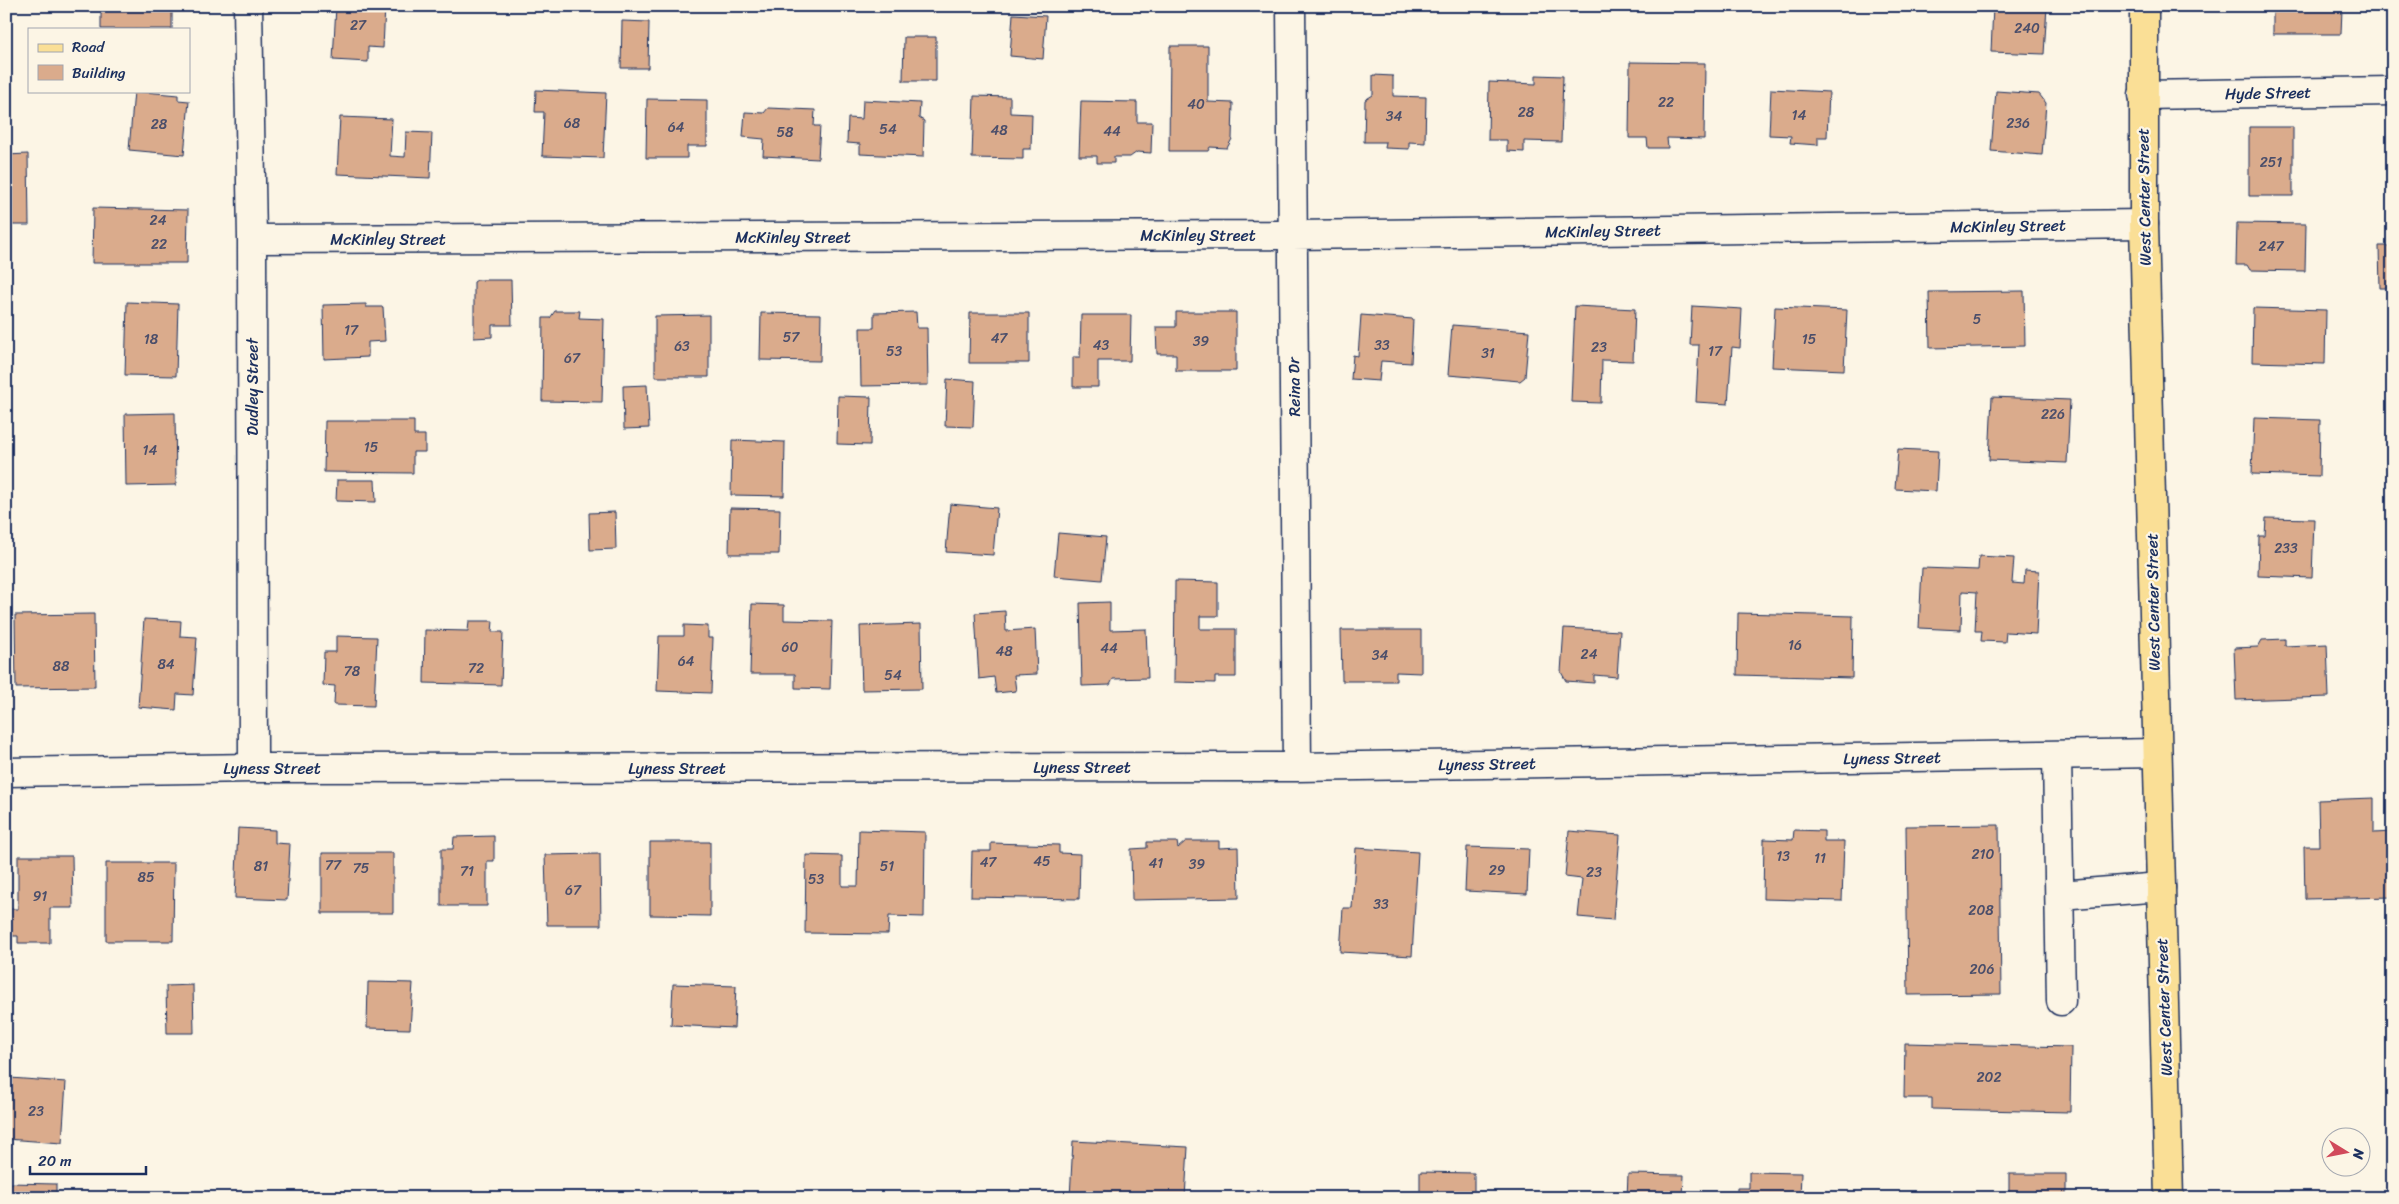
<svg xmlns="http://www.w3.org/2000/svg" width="2399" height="1204" font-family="Sriracha,sans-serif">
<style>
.building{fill:#daab8c;stroke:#1b2f5e}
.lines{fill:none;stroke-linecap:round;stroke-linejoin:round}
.minor-casing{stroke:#1b2f5e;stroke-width:31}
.major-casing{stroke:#1b2f5e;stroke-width:31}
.minor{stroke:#fcf5e5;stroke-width:28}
.major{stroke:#fadf96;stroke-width:28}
.labels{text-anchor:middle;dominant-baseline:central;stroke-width:4.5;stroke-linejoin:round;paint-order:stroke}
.number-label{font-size:14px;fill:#4b4e6a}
.street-label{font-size:16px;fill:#1b2f5e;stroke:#fcf5e5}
</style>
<rect width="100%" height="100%" fill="#fcf5e5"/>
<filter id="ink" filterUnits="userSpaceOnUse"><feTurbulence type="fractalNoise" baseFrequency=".02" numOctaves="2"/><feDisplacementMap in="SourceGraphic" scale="10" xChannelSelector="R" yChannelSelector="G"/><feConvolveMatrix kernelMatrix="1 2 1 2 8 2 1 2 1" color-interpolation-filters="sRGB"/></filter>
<g filter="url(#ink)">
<path class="building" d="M101,6h71v23h-71z
M336,6h49l-2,42 -15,-1v15l-35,-2z
M1993,6h54l-3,48 -53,-2z
M2273,6h43v3h26l-1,25h-68z
M1013,14l33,2 -3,43 -33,-3z
M622,21l27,1 -1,46h-27z
M904,37h32v44h-33z
M1170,46h38v56l25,1 -1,36 -5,9 -17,-1 -2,4h-39z
M1630,62l75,1 -1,76 -37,-1 1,10h-20l-1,-10h-18z
M1373,75l20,1v20l33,1 -1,46 -16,-1v7l-24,-1 1,-6h-22l1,-42 8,-5z
M1536,75l27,1 -2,66 -37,-1v11l-17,-1v-11h-19l1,-58 47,2z
M1771,89l58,3 -2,45h-9v8l-28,-2 1,-7 -22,-1z
M536,90l70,3 -3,65 -61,-2 2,-44h-9z
M134,91l44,4v5l11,1 -5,54 -55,-5z
M1996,91l43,3 7,9 -4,52 -51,-4z
M974,96l36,1v16l22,1 -1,35h-8v10l-51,-1z
M647,99l60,1v46h-20v12h-41z
M863,100l57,3 -1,15 5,3 -1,36 -63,-3v-10l-13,-1 1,-25 14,1z
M1081,101l56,1v20h15l-1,31 -14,-1 -7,5h-16v6h-17v-7h-18z
M768,108l47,2 -1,16h6l-2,33 -55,-3 1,-17 -21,-2 2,-25 19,1z
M340,117l52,2 -2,37 15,1 1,-25 26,1 -2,45 -93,-4z
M2249,127h44v69h-44z
M28,154l1,71h-23v-70z
M93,208l95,2 -1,53h-95z
M2237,223l69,1 -1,47 -55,-1 -3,-5h-11z
M2379,246h14v42h-13z
M477,280h34l1,45h-20v12l-18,1v-56z
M2024,291l1,55 -95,2 -1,-56z
M127,302l51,2 -2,72 -51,-1z
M366,304v3h17l2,34 -17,1v15l-44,2 -1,-54z
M1575,306l60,3 -2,52 -31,-1 -1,43 -30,-1z
M1692,306l50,3 -2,39 -8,-1 -4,57 -32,-2 3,-57h-9z
M1775,307l72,3 -3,60 -72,-3z
M2253,308l73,2 -1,54 -73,-2z
M555,311h25l-1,7 25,1 -2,83 -60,-1 1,-83h7z
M916,312l1,16h10l1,57 -67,1 -1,-58h14v-15z
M1176,312h60v59h-60v-17h-19l-1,-27h20z
M761,313l60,1 -1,47 -60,-1z
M970,313h59v50h-60z
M709,315v62h-54v-61z
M1081,315h50l-1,46h-32v26h-25v-30h7z
M1361,315l52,4 -2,44 -30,-2 -2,20 -28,-2 2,-24 5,1z
M1452,325l77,6 -4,46 -5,4 -72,-6z
M947,379l28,2 -2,46 -28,-1z
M647,385l2,43 -25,1 -1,-43z
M838,396l33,1 -1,48 -33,-1z
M1992,397l78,3 -3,63 -78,-3z
M175,413l1,72 -50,1 -1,-72z
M2254,418l66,2 -1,56 -67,-2z
M325,421h89v14h11v17h-12v21l-89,-1z
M732,440l53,2 -1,54 -53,-1z
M1898,449l40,2 -2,40 -41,-2z
M337,480h38l1,22 -40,-1z
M950,504l47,4 -4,47 -47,-3z
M730,508l50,1 -1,45h-50z
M615,512l1,37 -26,1 -1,-37z
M2266,518l48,1 -2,59 -54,-2 1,-40h6z
M1058,533l48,4 -4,43 -48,-4z
M1979,556l35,2 -2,25 12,1 1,-14 14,1 -3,63 -30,-2 -1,10 -24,-1 1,-10h-7l2,-39 -15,-1 -1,39 -42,-2 3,-60 56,2z
M1175,581l43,1v34h-18v13h36v48h-21v6l-41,-1z
M1110,602v28l36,-1 2,49 -35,1 -3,6 -28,1 -2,-83z
M752,604l32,1v15l48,1 -2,68 -35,-1v-14h-45z
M2393,610v64h-3z
M1005,611l1,20 29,-2 2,45 -23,1 2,16 -20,2 -2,-16 -15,2 -4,-66z
M1738,613l115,3 -1,62 -115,-3z
M94,614l1,73 -79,1 -1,-73z
M144,619l37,2 -1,15 17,1 -4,58 -16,-1 -1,16 -38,-3z
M469,621h24l-1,11h11l-2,53 -77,-2 1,-53 43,1z
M921,624l1,65 -60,1 -2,-64z
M684,625l24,1v12h5l-2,55 -54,-2 2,-55h25z
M1564,628l56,3 -3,46 -23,-2v8l-28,-2 -5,-9z
M1341,630h80v43l-25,-1v9h-54z
M336,636l41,1 -3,69 -40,-1 1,-19 -12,-1 1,-33h12z
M2285,639v7l42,-2 2,53 -93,3 -2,-52 24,-1 4,-7z
M2374,798v35l19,-1v65l-88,2 -1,-53h15l-1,-46z
M1999,825l2,169 -93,1 -2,-169z
M238,828l37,2v13l15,1 -3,56 -52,-2z
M859,830l66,2 -1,85 -35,-1 -1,18 -83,-1 1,-78 36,1v30h16z
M1794,830l30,1v10h20l-2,60 -79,-2 1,-60 29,1z
M1569,831l51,4 -7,85 -35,-3 4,-38 -17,-2z
M494,836v25h-7v45h-46v-57h12l1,-12z
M1186,841h33v7l19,-1 1,51 -107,2 -1,-51 16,-1v-6h30l1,6z
M650,842h60v74l-60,-1z
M991,843l68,2v8l21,1 -1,45 -108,-2 1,-46h19z
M1467,847l62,2 -2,45 -62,-3z
M1356,848l62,4 -6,104 -72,-4 3,-44h9z
M322,853h71v60h-71z
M600,854l1,71h-54l-2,-70z
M18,856h54l1,52h-23v35h-32v-7h-10l-1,-27h11z
M106,863h68l-1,78h-67z
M368,982l45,1 -3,46 -43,-1z
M673,984l63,2 -2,42 -63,-3z
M193,985l1,48h-27l-1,-47z
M1905,1043l166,4 -1,65 -138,-3v-11h-28z
M10,1078l56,4 -4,61 -56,-4z
M1073,1141l115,6 -3,51h-115z
M1420,1172l54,1v25h-54z
M1749,1172l52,1 -1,25h-63v-10h12z
M1628,1174l56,1 -1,23h-56z
M2009,1174h57v24h-57z
M9,1183l47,1v14h-47z"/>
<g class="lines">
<g class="minor-casing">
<path id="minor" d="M248,6l4,233 1,529
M1291,6l6,761
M2143,95l250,-4
M252,239l1040,-4 852,-11
M2057,755l4,246
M6,772l247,-4 1044,-1 860,-14
M2060,895l101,-8"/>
</g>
<g class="major-casing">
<path id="major" d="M2144,6v218l25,974"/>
</g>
<use href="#minor" class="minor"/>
<use href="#major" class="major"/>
</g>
</g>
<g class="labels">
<g class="number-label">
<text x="358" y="25">27</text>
<text x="2027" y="28">240</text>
<text x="1666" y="102">22</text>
<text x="1196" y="104">40</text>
<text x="1526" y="112">28</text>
<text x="1799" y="115">14</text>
<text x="1394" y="116">34</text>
<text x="572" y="123">68</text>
<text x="2018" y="123">236</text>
<text x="159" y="124">28</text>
<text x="676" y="127">64</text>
<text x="888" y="129">54</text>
<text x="999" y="130">48</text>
<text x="1112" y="131">44</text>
<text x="785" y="132">58</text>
<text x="2271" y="162">251</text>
<text x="158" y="220">24</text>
<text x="159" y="244">22</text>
<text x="2271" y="246">247</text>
<text x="1977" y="319">5</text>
<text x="351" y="330">17</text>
<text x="791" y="337">57</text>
<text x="999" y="338">47</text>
<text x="151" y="339">18</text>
<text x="1809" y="339">15</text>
<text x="1201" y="341">39</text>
<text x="1101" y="345">43</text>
<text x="1382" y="345">33</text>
<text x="682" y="346">63</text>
<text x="1599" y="347">23</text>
<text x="894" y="351">53</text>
<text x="1715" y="351">17</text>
<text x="1488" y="353">31</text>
<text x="572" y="358">67</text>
<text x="2053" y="414">226</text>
<text x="371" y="447">15</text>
<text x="150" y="450">14</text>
<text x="2286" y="548">233</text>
<text x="1795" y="645">16</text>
<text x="790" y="647">60</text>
<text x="1109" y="648">44</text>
<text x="1004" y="651">48</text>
<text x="1589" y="654">24</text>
<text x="1380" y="655">34</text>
<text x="686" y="661">64</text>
<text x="166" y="664">84</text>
<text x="61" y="666">88</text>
<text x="476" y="668">72</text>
<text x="352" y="671">78</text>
<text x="893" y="675">54</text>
<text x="1983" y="854">210</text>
<text x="1783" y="856">13</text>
<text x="1820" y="858">11</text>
<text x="1042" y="861">45</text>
<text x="988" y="862">47</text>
<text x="1156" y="863">41</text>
<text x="1197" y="864">39</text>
<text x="333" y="865">77</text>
<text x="261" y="866">81</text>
<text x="887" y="866">51</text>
<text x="361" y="868">75</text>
<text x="1497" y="870">29</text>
<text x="467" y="871">71</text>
<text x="1594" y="872">23</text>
<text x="146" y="877">85</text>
<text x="816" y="879">53</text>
<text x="573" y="890">67</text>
<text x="40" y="896">91</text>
<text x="1381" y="904">33</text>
<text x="1981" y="910">208</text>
<text x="1982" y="969">206</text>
<text x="1989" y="1077">202</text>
<text x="36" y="1111">23</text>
</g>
<g class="street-label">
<text transform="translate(2268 93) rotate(-1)">Hyde Street</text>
<text transform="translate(2144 197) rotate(-91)">West Center Street</text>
<text transform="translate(2008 226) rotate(-1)">McKinley Street</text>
<text transform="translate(1603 231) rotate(-1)">McKinley Street</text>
<text x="1198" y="235">McKinley Street</text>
<text x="793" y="237">McKinley Street</text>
<text x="388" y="239">McKinley Street</text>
<text transform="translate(252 387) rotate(-90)">Dudley Street</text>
<text transform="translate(1294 387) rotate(-91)">Reina Dr</text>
<text transform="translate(2153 602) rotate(-91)">West Center Street</text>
<text transform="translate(1892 758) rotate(-1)">Lyness Street</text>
<text transform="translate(1487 764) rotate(-1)">Lyness Street</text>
<text x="1082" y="767">Lyness Street</text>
<text x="272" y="768">Lyness Street</text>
<text x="677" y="768">Lyness Street</text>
<text transform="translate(2164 1007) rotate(-92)">West Center Street</text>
</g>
</g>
<rect width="2399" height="1204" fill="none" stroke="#fcf5e5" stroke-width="25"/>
<rect x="12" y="12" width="2374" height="1179" fill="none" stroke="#1b2f5e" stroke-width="2" filter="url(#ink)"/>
<rect x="28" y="28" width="162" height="65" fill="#fcf5e5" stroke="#a2a6af"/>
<rect x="38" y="44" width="25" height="8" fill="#fadf96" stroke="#a2a6af"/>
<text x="72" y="52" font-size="15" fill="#1b2f5e">Road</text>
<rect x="38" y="65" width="25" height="15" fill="#daab8c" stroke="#a2a6af"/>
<text x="72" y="78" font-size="15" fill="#1b2f5e">Building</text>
<g transform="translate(2346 1152) rotate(100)"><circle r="24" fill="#fcf5e5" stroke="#a2a6af"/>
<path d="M0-4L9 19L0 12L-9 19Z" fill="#d1495b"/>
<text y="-8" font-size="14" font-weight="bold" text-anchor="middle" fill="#1b2f5e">N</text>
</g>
<path d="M30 1166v8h116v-8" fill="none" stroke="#1b2f5e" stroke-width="2.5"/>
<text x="38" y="1166" font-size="15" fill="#1b2f5e" stroke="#fcf5e5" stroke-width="4" paint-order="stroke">20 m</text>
</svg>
